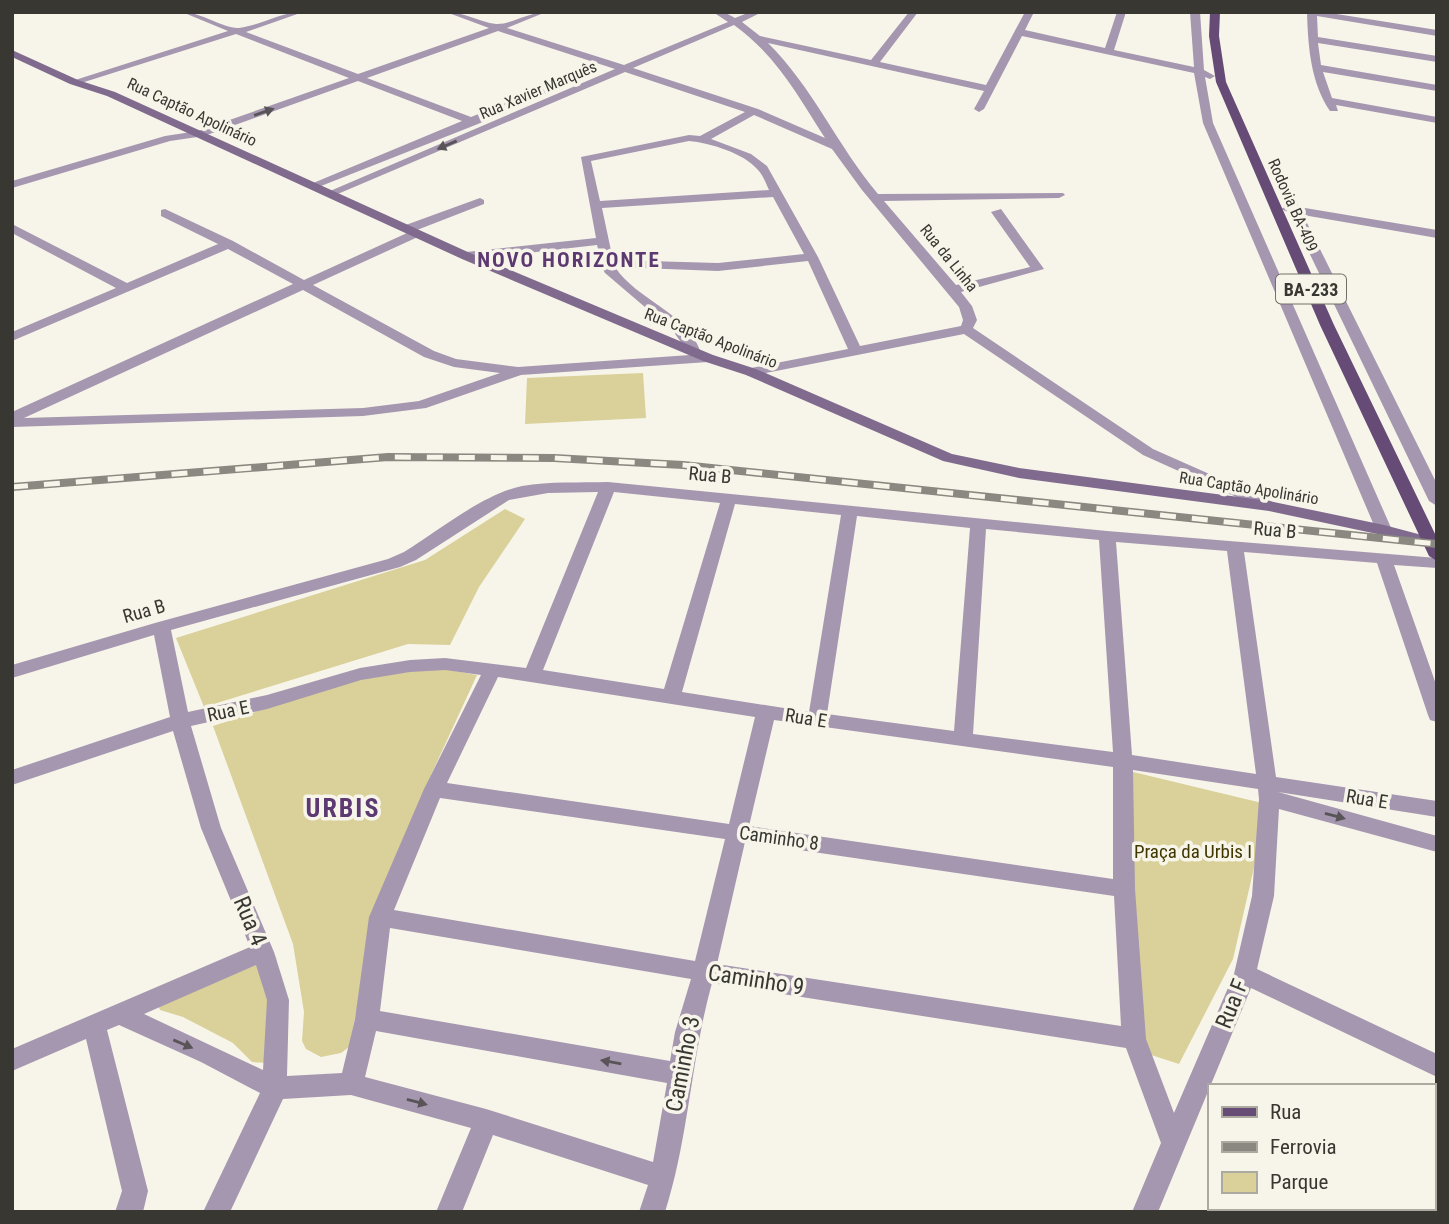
<svg xmlns="http://www.w3.org/2000/svg" width="1449" height="1224" font-family="'Roboto Condensed',sans-serif">
<style>
.green{fill:#dad09a}
.lines{fill:none;stroke-linecap:round;stroke-linejoin:round}
.street{fill:#a697b0;fill-rule:evenodd}
.secondary{fill:#806b8e;fill-rule:evenodd}
.primary{fill:#654b75;fill-rule:evenodd}
.rail-casing{stroke:#8a8880;stroke-width:8}
.rail{stroke:#f7f5e9;stroke-width:5;stroke-dasharray:16;stroke-linecap:butt}
.oneway{fill:#595458}
.labels{text-anchor:middle;dominant-baseline:central;stroke-width:7;stroke-linejoin:round;paint-order:stroke}
.far-street-label{font-size:16px;fill:#383732;stroke:#f7f5e9}
.shield{fill:#f7f5e9;stroke:#717069;stroke-width:2}
.shield-label{font-size:18px;font-weight:bold;fill:#383732}
.street-label{font-size:19px;fill:#383732;stroke:#f7f5e9}
.park-label{font-size:19px;fill:#403700;stroke:#f7f5e9}
.far-district-label{font-size:21px;font-weight:bold;letter-spacing:2px;fill:#5d3972;stroke:#f7f5e9}
.near-street-label{font-size:23px;fill:#383732;stroke:#f7f5e9}
.district-label{font-size:26px;font-weight:bold;letter-spacing:2px;fill:#5d3972;stroke:#f7f5e9}
</style>
<rect width="100%" height="100%" fill="#f7f5e9"/>
<path class="green" d="M643,373l3,45 -121,6 2,-46z
M505,509l20,10 -46,68 -29,58 -42,-1 -204,63 -28,-69 249,-78z
M437,668l40,7 -46,100 -53,132 -29,140 -8,6 -20,4 -15,-8 -4,-8 2,-29 -11,-68 -80,-218 138,-46z
M1129,771l133,32 -3,43 -26,113 -54,105 -40,-13z
M276,957l8,62 -16,44 -16,-1 -19,-19 -50,-26 -23,-7 -2,-5 5,-8z"/>
<g class="lines">
<path class="street" d="M182,12c19,0 42,17 57,16 23,-3 41,-16 64,-16l-57,20 112,42 131,-46 -43,-16c18,0 33,10 50,12 14,1 33,-12 50,-12l-39,16 117,37 104,-43 -15,-10h11l11,6 15,-6h12l-20,10 18,14 111,24 38,-48h9l-38,50 106,23 39,-73h9l-9,18 80,18 12,-36h9l-12,38 80,17 -4,-55h10l4,58 11,6 -5,3 -5,-2 8,46 179,407 -8,5 -8,-5 -173,-407 -9,-50 -172,-37 -38,73 -5,3 -5,-3 10,-18 -216,-48c44,43 70,104 110,151l185,-1 2,2 -6,3 -175,3 72,84 74,-18 -39,-55 10,-3 43,60 -83,23 11,14 5,14 -4,8 180,121 122,54 2,3 -2,3h-12l-120,-54 -179,-121 -213,42 -5,-1v-6l102,-20 -40,-88 -90,10 -103,-4c21,33 76,47 86,87l12,1 2,3 -7,4 -187,13 -95,33 -63,8 -351,11v-15l281,-128 -65,-35 -216,92v-9l104,-44 -104,-55v-9l115,59 91,-39 -57,-28v-6l4,-1 68,32 71,39 103,-47 -6,-4 2,-3 77,-28 4,2v4l-67,26 5,3 -2,3 -107,49 121,66 22,8 62,8 172,-12 -17,-24 -68,-58 -6,-10 2,-3 -4,-15 -131,15 -6,-4 6,-4 130,-14 -15,-81 108,-22 11,1 45,-24 -120,-40 -292,124 -10,-2 292,-125 -117,-38 -131,47 104,39 96,-39 9,2 -98,44 -162,64 -10,-2 156,-65 -104,-40 -154,55 -34,5 -158,47v-7l153,-45 33,-5 151,-53 -113,-44 -158,50 -9,-2 159,-51zM734,25c42,30 64,71 91,113l-67,-29 -125,-41zM754,115l78,34 30,41 97,117 4,13 -2,6 -101,20 -42,-89 -51,-91 -16,-12 -40,-15zM689,141c21,2 55,12 69,29 5,5 8,14 11,20l-169,11 -9,-40zM773,197l31,57 -86,9 -105,-3 -11,-52zM303,290l121,67 30,10 46,6 -81,28 -56,7 -339,10z
M1307,12h17l113,18v6l-120,-20 1,21 119,19v6l-119,-19 3,22 116,20v6l-114,-19 9,26 105,19v6l-101,-18 2,6h-8c-19,-28 -22,-63 -23,-99z
M1274,174h8l17,33 138,23v8l-134,-23 134,269v22l-8,-5 -139,-288 -9,-4 6,-3 -15,-30z
M608,482l499,49 330,27v10l-43,-3 43,122v35l-7,-2 -2,-5 -51,-152 -133,-11 32,225 161,24v16l-159,-25 159,44v16l-158,-43 -5,87 -17,73 180,85v23l-186,-89 -93,224h-26l29,-69 -35,-95 -414,-65c-21,75 -23,154 -47,229h-26l9,-27 -155,-50 -31,77h-26l35,-84 -120,-33 -68,4 -53,113h-27l57,-119 -59,-31 -82,-37 -12,5 41,161 -5,21h-28l7,-21 -36,-152 -74,32v-22l238,-102 -49,-119 -28,-97 -161,54v-15l158,-53 -16,-82 -142,43v-13l143,-42 233,-64 16,-7c34,-21 79,-58 118,-66 28,-5 57,-3 86,-4zM598,492l-72,176 -81,-10 -35,2 -50,8 -93,27 -79,17 -17,-82 229,-63 16,-7 93,-60 39,-7zM614,492l106,11 -56,186 -121,-19zM735,504l106,11 -32,197 -127,-20zM857,516l113,12 -16,203 -127,-17zM986,529l113,11 14,212 -140,-18zM1116,542l111,9 29,223 -124,-19zM445,670l36,5 -57,114 -55,128 -14,102 -13,54 -55,3 2,-76 -15,-48 -53,-124 -30,-102 76,-17 94,-29 49,-8zM498,677l257,40 -26,107 -282,-41zM774,720l339,47v112l-364,-53zM1133,770l125,19 1,10 -7,97 -18,78 -60,139 -28,-74 -11,-150zM440,798l285,41 -30,122 -301,-51zM745,842l369,54 7,130 -404,-62zM390,928l301,51 -16,53 -5,29 -290,-50zM256,965l11,35 -4,70 -119,-56zM376,1031l291,52 -14,79 -167,-53 -121,-32z
M1437,1181v31h-18l1,-4h13v-25z"/>
<path class="secondary" d="M12,50l66,30 37,12 355,161 243,102 43,14 196,85 67,14 250,33 115,24 53,14v8l-6,1 -49,-13 -113,-24 -250,-33 -76,-17 -197,-86 -43,-14 -241,-102 -355,-163 -37,-12 -58,-27z"/>
<path class="primary" d="M1210,12h10l-1,24 7,46 108,243 103,213v23l-8,-5 -109,-231 -104,-243 -7,-46z"/>
<g class="rail-casing">
<path id="rail" d="M12,487l376,-30 166,1 129,7 754,79"/>
</g>
<use href="#rail" class="rail"/>
</g>
<defs><path id="oneway-solid" d="M-6-.8H1V-3.2L6.5 0L1 3.2V.8H-6Z" transform="scale(1.75)"/></defs>
<g class="oneway">
<use href="#oneway-solid" transform="translate(264 112) rotate(-19)"/>
<use href="#oneway-solid" transform="translate(447 145) rotate(157)"/>
<use href="#oneway-solid" transform="translate(1335 816) rotate(15)"/>
<use href="#oneway-solid" transform="translate(183 1044) rotate(23)"/>
<use href="#oneway-solid" transform="translate(611 1062) rotate(-170)"/>
<use href="#oneway-solid" transform="translate(417 1102) rotate(15)"/>
</g>
<g class="labels">
<g class="far-street-label">
<text transform="translate(538 90) rotate(-23)">Rua Xavier Marquês</text>
<text transform="translate(192 112) rotate(25)">Rua Captão Apolinário</text>
<text transform="translate(1293 205) rotate(66)">Rodovia BA-409</text>
<text transform="translate(949 258) rotate(51)">Rua da Linha</text>
<text transform="translate(711 338) rotate(21)">Rua Captão Apolinário</text>
<text transform="translate(1249 488) rotate(9)">Rua Captão Apolinário</text>
</g>
<rect class="shield" x="1276" y="274.5" width="70" height="29" rx="5"/>
<g class="shield-label">
<text x="1311" y="289">BA-233</text>
</g>
<g class="street-label">
<text transform="translate(710 475) rotate(5)">Rua B</text>
<text transform="translate(1275 530) rotate(5)">Rua B</text>
<text transform="translate(144 611) rotate(-16)">Rua B</text>
<text transform="translate(228 711) rotate(-12)">Rua E</text>
<text transform="translate(806 718) rotate(9)">Rua E</text>
<text transform="translate(1367 799) rotate(9)">Rua E</text>
<text transform="translate(779 838) rotate(8)">Caminho 8</text>
</g>
<g class="park-label">
<text x="1193" y="851">Praça da Urbis I</text>
</g>
<g class="far-district-label">
<text x="569" y="260">NOVO HORIZONTE</text>
</g>
<g class="near-street-label">
<text transform="translate(250 921) rotate(67)">Rua 4</text>
<text transform="translate(756 980) rotate(9)">Caminho 9</text>
<text transform="translate(1232 1004) rotate(-68)">Rua F</text>
<text transform="translate(683 1064) rotate(-79)">Caminho 3</text>
</g>
<g class="district-label">
<text x="343" y="808">URBIS</text>
</g>
</g>
<rect width="1449" height="1224" fill="none" stroke="#383732" stroke-width="28"/>
<rect x="1208" y="1084" width="228" height="126" fill="#f7f5e9" stroke="#aba9a0" stroke-width="2"/>
<rect x="1222" y="1107" width="35" height="10" fill="#654b75" stroke="#aba9a0" stroke-width="2"/>
<text x="1270" y="1119" font-size="21" fill="#383732">Rua</text>
<rect x="1222" y="1142" width="35" height="10" fill="#8a8880" stroke="#aba9a0" stroke-width="2"/>
<text x="1270" y="1154" font-size="21" fill="#383732">Ferrovia</text>
<rect x="1222" y="1172" width="35" height="21" fill="#dad09a" stroke="#aba9a0" stroke-width="2"/>
<text x="1270" y="1189" font-size="21" fill="#383732">Parque</text>
</svg>
